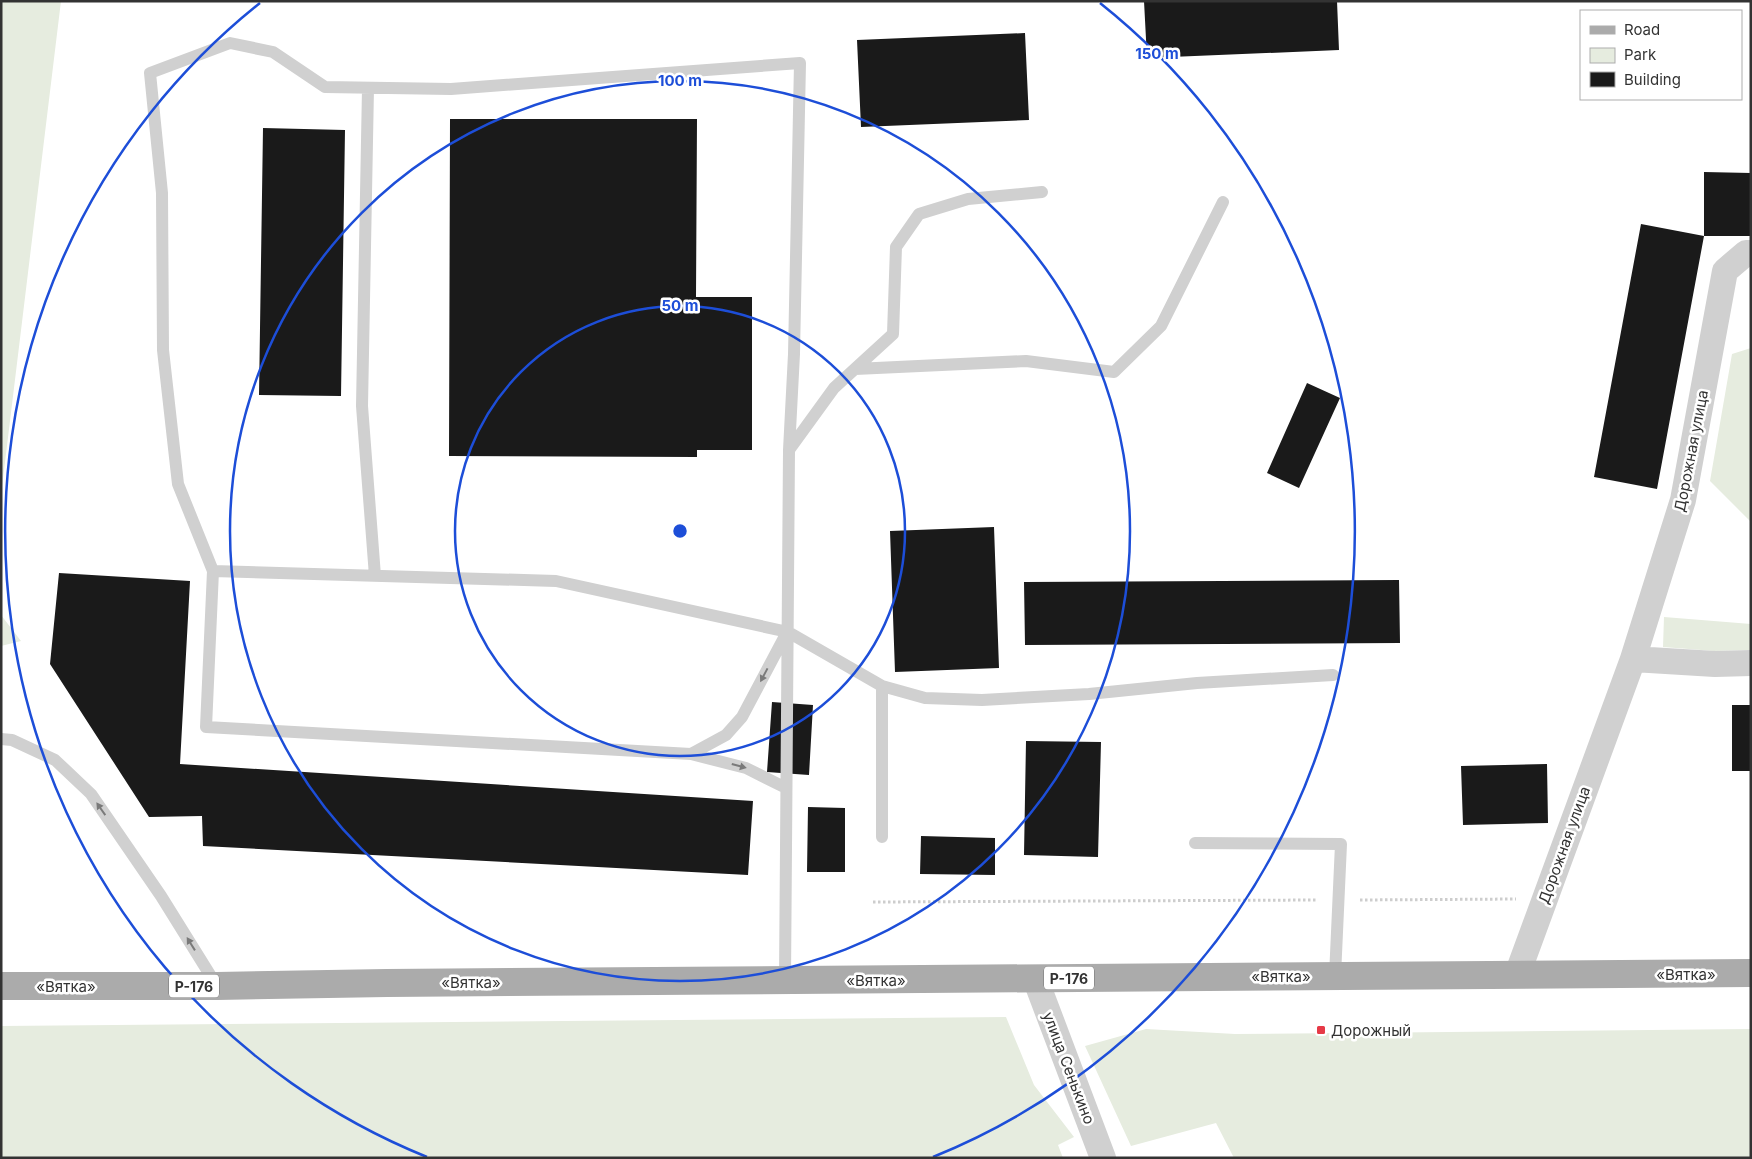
<svg xmlns="http://www.w3.org/2000/svg" width="1752" height="1159" font-family="Inter,sans-serif">
<style>
.green{fill:#e6ecdf}
.building{fill:#1a1a1a}
.lines{fill:none;stroke-linecap:round;stroke-linejoin:round}
.path{stroke:#cdcdcd;stroke-width:3;stroke-dasharray:2.5 2.5;stroke-linecap:butt}
.lane{stroke:#d0d0d0;stroke-width:12}
.street{stroke:#d0d0d0;stroke-width:26}
.primary{stroke:#ababab;stroke-width:28}
.oneway{fill:#7a7a7a}
.ring{fill:none;stroke:#1d4ed8;stroke-width:2.5}
.poi-dot{fill:#e63946;stroke:#fff;stroke-width:2}
.labels{text-anchor:middle;dominant-baseline:central;stroke-width:5;stroke-linejoin:round;paint-order:stroke}
.shield{fill:#fff;stroke:#707070;stroke-width:1}
.shield-label{font-size:14px;font-weight:bold;fill:#333}
.street-label{font-size:15px;fill:#333;stroke:#fff}
.poi-label{font-size:15px;fill:#333;stroke:#fff;text-anchor:start}
.centre{fill:#1d4ed8;stroke:#fff;stroke-width:2.5}
.ring-label{font-size:15px;text-anchor:middle;font-weight:bold;fill:#1d4ed8;stroke:#fff;stroke-width:5;stroke-linejoin:round;paint-order:stroke}
</style>
<rect width="100%" height="100%" fill="#fff"/>
<path class="green" d="M1,1h60l-60,494z
M1751,348v174l-41,-41 22,-127z
M1,615l20,26 -20,5z
M1664,617l87,7v26l-37,1 -51,-4z
M1006,1017l28,68 40,52 -16,8 5,13h-1062v-132z
M1146,1029l89,5 516,-5v129h-517l-18,-35 -85,23 -46,-100z"/>
<path class="building" d="M1144,1h193l2,49 -192,8z
M1025,33l4,87 -168,7 -4,-87z
M450,119h247l-1,178h56v153h-55v7l-248,-1z
M263,128l82,2 -4,266 -82,-1z
M1704,172l47,1v63h-47z
M1641,224l63,12 -47,253 -63,-12z
M1307,383l33,15 -41,90 -32,-15z
M994,527l5,141 -104,4 -5,-141z
M59,573l131,8 -10,183 573,37 -5,74 -545,-29 -1,-30 -53,1 -99,-153z
M1399,580l1,63 -375,2 -1,-63z
M772,702l41,3 -4,70 -42,-3z
M1732,705h19v66h-19z
M1026,741l75,1 -3,115 -74,-2z
M1547,764l1,59 -85,2 -2,-59z
M808,807l37,1v64h-38z
M921,836l74,2v37l-75,-1z"/>
<g class="lines">
<path class="path" d="M1360,900l156,-1
M873,902l443,-2"/>
<path class="lane" d="M368,88l-6,318 13,170
M855,369l171,-8 88,11 47,-46 62,-124
M789,450l45,-62 59,-54 3,-87 23,-33 49,-15 74,-7
M213,571l343,10 232,51 94,54 43,12 57,2 107,-6 108,-11 136,-8
M1,739l11,1 43,20 36,34 70,102 56,90
M691,754l35,-19 16,-18 44,-83
M882,837v-151
M1195,843l146,1 -6,132
M785,980l4,-530 5,-96 6,-291 -349,26 -126,-2 -52,-35 -43,-9 -80,30 12,120 1,157 15,134 35,87 -7,156 485,27 55,14 40,20"/>
<path class="street" d="M1751,253h-5l-21,18 -42,229 -50,159 82,5 36,-1
M1517,975l116,-316
M1035,978l68,180"/>
<path class="primary" d="M1,986h216l170,-3 1364,-10"/>
</g>
<defs><path id="oneway-solid" d="M-6-.8H1V-3.2L6.5 0L1 3.2V.8H-6Z" transform="scale(1.25)"/></defs>
<g class="oneway">
<use href="#oneway-solid" transform="translate(764 675) rotate(118)"/>
<use href="#oneway-solid" transform="translate(739 766) rotate(15)"/>
<use href="#oneway-solid" transform="translate(101 809) rotate(-125)"/>
<use href="#oneway-solid" transform="translate(191 944) rotate(-122)"/>
</g>
<g class="ring">
<circle cx="680" cy="531" r="225"/>
<circle cx="680" cy="531" r="450"/>
<path d="M427 1157A675 675 0 0 1 260 3M1100 3A675 675 0 0 1 933 1157"/>
</g>
<rect class="poi-dot" x="1316" y="1025" width="10" height="10" rx="2.5"/>
<g class="labels">
<g class="shield">
<rect x="1044" y="966.5" width="50" height="23" rx="4"/>
<rect x="169" y="974.5" width="50" height="23" rx="4"/>
</g>
<g class="shield-label">
<text x="1069" y="978">Р-176</text>
<text x="194" y="986">Р-176</text>
</g>
<g class="street-label">
<text transform="translate(1691 451) rotate(-79)">Дорожная улица</text>
<text transform="translate(1564 845) rotate(-70)">Дорожная улица</text>
<text x="1686" y="974">«Вятка»</text>
<text x="1281" y="976">«Вятка»</text>
<text x="876" y="980">«Вятка»</text>
<text x="471" y="982">«Вятка»</text>
<text x="66" y="986">«Вятка»</text>
<text transform="translate(1069 1068) rotate(69)">улица Сенькино</text>
</g>
<g class="poi-label">
<text x="1331" y="1030">Дорожный</text>
</g>
</g>
<circle cx="680" cy="531" r="8" class="centre"/>
<g class="ring-label">
<text x="1157" y="59">150 m</text>
<text x="680" y="86">100 m</text>
<text x="680" y="311">50 m</text>
</g>
<rect width="1752" height="1159" fill="none" stroke="#333333" stroke-width="5"/>
<rect x="1580" y="10" width="162" height="90" fill="#ffffff" stroke="#adadad"/>
<rect x="1590" y="26" width="25" height="8" fill="#ababab" stroke="#adadad"/>
<text x="1624" y="35" font-size="15" fill="#333333">Road</text>
<rect x="1590" y="48" width="25" height="15" fill="#e6ecdf" stroke="#adadad"/>
<text x="1624" y="60" font-size="15" fill="#333333">Park</text>
<rect x="1590" y="72" width="25" height="15" fill="#1a1a1a" stroke="#adadad"/>
<text x="1624" y="85" font-size="15" fill="#333333">Building</text>
</svg>
